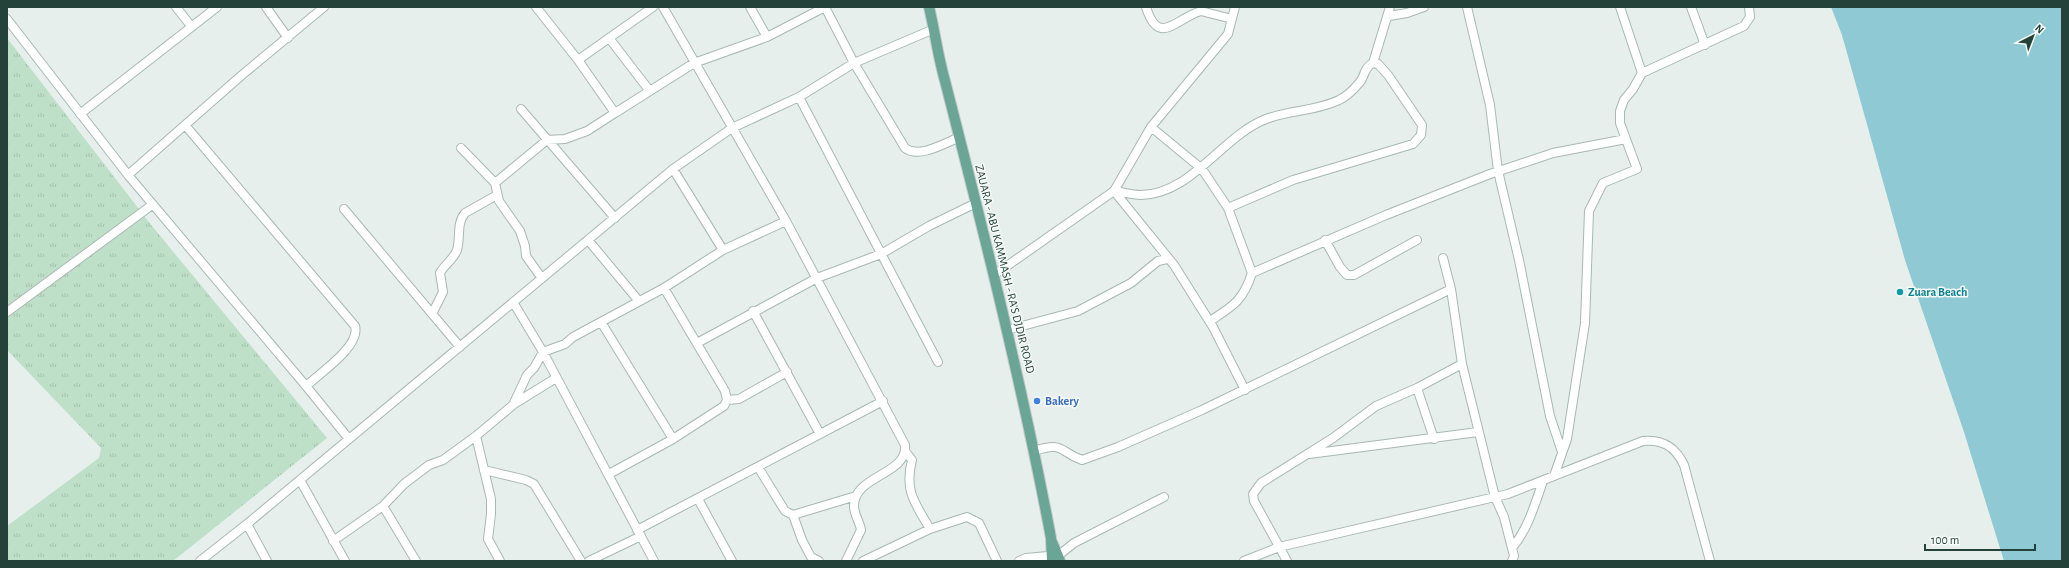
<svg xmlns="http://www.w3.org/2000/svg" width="2069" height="568" font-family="'Alegreya Sans',sans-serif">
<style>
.grass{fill:url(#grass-tufts)}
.water{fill:#8ec9d4}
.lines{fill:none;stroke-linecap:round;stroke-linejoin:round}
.minor-casing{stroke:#a8b8b2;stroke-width:10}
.major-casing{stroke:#c2cac8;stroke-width:12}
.minor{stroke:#fff;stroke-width:8}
.major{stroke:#6aa596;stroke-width:10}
.culture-dot{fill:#0f9aa8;stroke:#f7fbf9;stroke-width:1.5}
.shop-dot{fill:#3f7fe0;stroke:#f7fbf9;stroke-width:1.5}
.labels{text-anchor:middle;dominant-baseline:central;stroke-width:3;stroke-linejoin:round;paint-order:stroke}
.street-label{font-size:12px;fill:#24423a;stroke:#f7fbf9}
.culture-label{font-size:12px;font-weight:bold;fill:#0d838f;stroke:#f7fbf9;text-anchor:start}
.shop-label{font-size:12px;font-weight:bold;fill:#366cbe;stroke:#f7fbf9;text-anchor:start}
</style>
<defs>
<pattern id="grass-tufts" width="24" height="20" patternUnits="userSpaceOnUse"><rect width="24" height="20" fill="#bfe0c8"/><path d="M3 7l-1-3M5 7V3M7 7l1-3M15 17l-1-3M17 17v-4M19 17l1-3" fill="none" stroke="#a4c1ad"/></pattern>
</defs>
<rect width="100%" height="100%" fill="#e6efeb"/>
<path class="grass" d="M7,38l145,188 175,212 -154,123h-166v-35l92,-68 2,-10 -94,-98z"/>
<path class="water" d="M1831,7h231v554h-58l-40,-129 -59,-172 -63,-225z"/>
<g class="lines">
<g class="minor-casing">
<path id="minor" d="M176,7l15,19
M266,7l22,31
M536,7l42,53 37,53 79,-50 73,-26 58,-30
M663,7l123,214 119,224c3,30 -51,30 -51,61 0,9 6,16 7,24l-15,31
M750,7l17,30
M825,7l29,56 51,85c14,11 40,-5 55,-11
M1146,7c13,41 30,11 55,4l31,8
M1467,7l23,98 8,66 21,89 31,156 12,36
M1620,7l22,66
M1691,7l14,38
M1389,16l18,-3 17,-6
M7,19l121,156 178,211 43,53
M609,38l40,52
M578,60l75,-53
M799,97l139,265
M521,109l94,109
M80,114l137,-107
M185,125l170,201c6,20 -35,47 -49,60
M1151,127l51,42 26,39 24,65 134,-58 104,-41 63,-21 73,-14
M461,148l34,35 4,18 21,30 5,15 1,10 15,21
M673,169l50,81 63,-29
M128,175l114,-100 82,-68
M495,183l52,-43 18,-1 22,-8 28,-18
M1228,208l65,-28 120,-36 8,-9 1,-10 -34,-50 -10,-11 -5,-1
M344,209l116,138
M588,240l50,60
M1325,240l15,27 7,8h7l63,-35
M1443,258l8,31 11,75 33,133 9,20 10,39 -2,5
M994,275l120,-84 37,-64 77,-93 7,-27
M664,288l61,103 2,9 -3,6 -51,33
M513,302l30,50 111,209
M753,311l67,123
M7,312l145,-107
M433,312l10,-20 -3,-19c4,-8 14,-14 17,-23 4,-13 -1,-26 8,-37l32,-18
M1210,321c23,-15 33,-20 42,-48
M601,322l72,117 -64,35
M1007,330l71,-19 53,-28 27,-22 9,-2
M697,343l120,-65 64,-24 48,-28 47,-23
M1417,388l17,51
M1245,390l-32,-63 -39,-62 -60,-74c8,1 18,4 27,4 51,-1 81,-59 125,-76 24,-9 51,-8 73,-19 7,-3 16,-12 21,-18 5,-6 4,-15 13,-19l17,-56
M727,400l12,-1 48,-27
M514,404l42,-26
M476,436l15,63v15l-3,25 12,22
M905,451l7,9c-8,31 3,43 18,69
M1034,451c31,-10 25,1 48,9l36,-13 84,-37 249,-121
M1309,454l169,-22
M758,467l27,44 8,4 63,-19
M484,470l42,10 8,4 47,77
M1554,476l13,-37 18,-116 4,-112 14,-28 34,-14 -17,-46v-12l4,-11 9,-11 9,-16 102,-47 6,-9 -1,-10
M300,480l45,81
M698,499l34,62
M383,506l33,55
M793,515l9,25 9,17 8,4
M247,524l20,37
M637,530l246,-129
M333,541l50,-35 21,-22 25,-19 14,-5 33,-24 37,-31 14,-30 7,-7 9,-16 22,-8 8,-7 91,-49 59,-38
M1512,548c16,-19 23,-44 31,-67
M200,561l47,-37 426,-355 59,-41 67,-31 55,-34 80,-34
M589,561l52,-25
M863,561l67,-32 37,-12 12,6 18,38
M1019,561l7,-3 33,-3 15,-12 90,-46
M1244,561l35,-14 229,-53 135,-53c19,-2 32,5 41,24l26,96
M1287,561l-33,-60 -1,-7 8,-11 72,-45 43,-32 41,-18 45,-24"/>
</g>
<g class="major-casing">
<path id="major" d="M929,7c6,25 9,50 16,74 39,152 77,303 106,457l1,23
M1052,542l8,19"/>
</g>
<use href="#minor" class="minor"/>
<use href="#major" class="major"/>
</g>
<circle class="culture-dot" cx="1900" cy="292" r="4"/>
<circle class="shop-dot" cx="1037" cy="401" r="4"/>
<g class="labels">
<g class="street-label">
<text transform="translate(1005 269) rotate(76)">ZAUARA - ABU KAMMASH - RA'S DJDIR ROAD</text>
</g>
<g class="culture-label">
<text x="1908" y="292">Zuara Beach</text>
</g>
<g class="shop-label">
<text x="1045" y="401">Bakery</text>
</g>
</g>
<rect width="2069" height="568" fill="none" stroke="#24423a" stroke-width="16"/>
<g transform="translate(2033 36) rotate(42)" stroke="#f7fbf9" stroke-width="3" paint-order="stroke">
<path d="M0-3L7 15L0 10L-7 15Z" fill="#24423a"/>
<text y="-6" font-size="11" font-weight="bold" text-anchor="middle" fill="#24423a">N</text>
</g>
<path d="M1925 544v6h110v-6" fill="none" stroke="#24423a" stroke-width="2"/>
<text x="1931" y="544" font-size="12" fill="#24423a" stroke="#f7fbf9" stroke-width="3" paint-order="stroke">100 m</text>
</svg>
